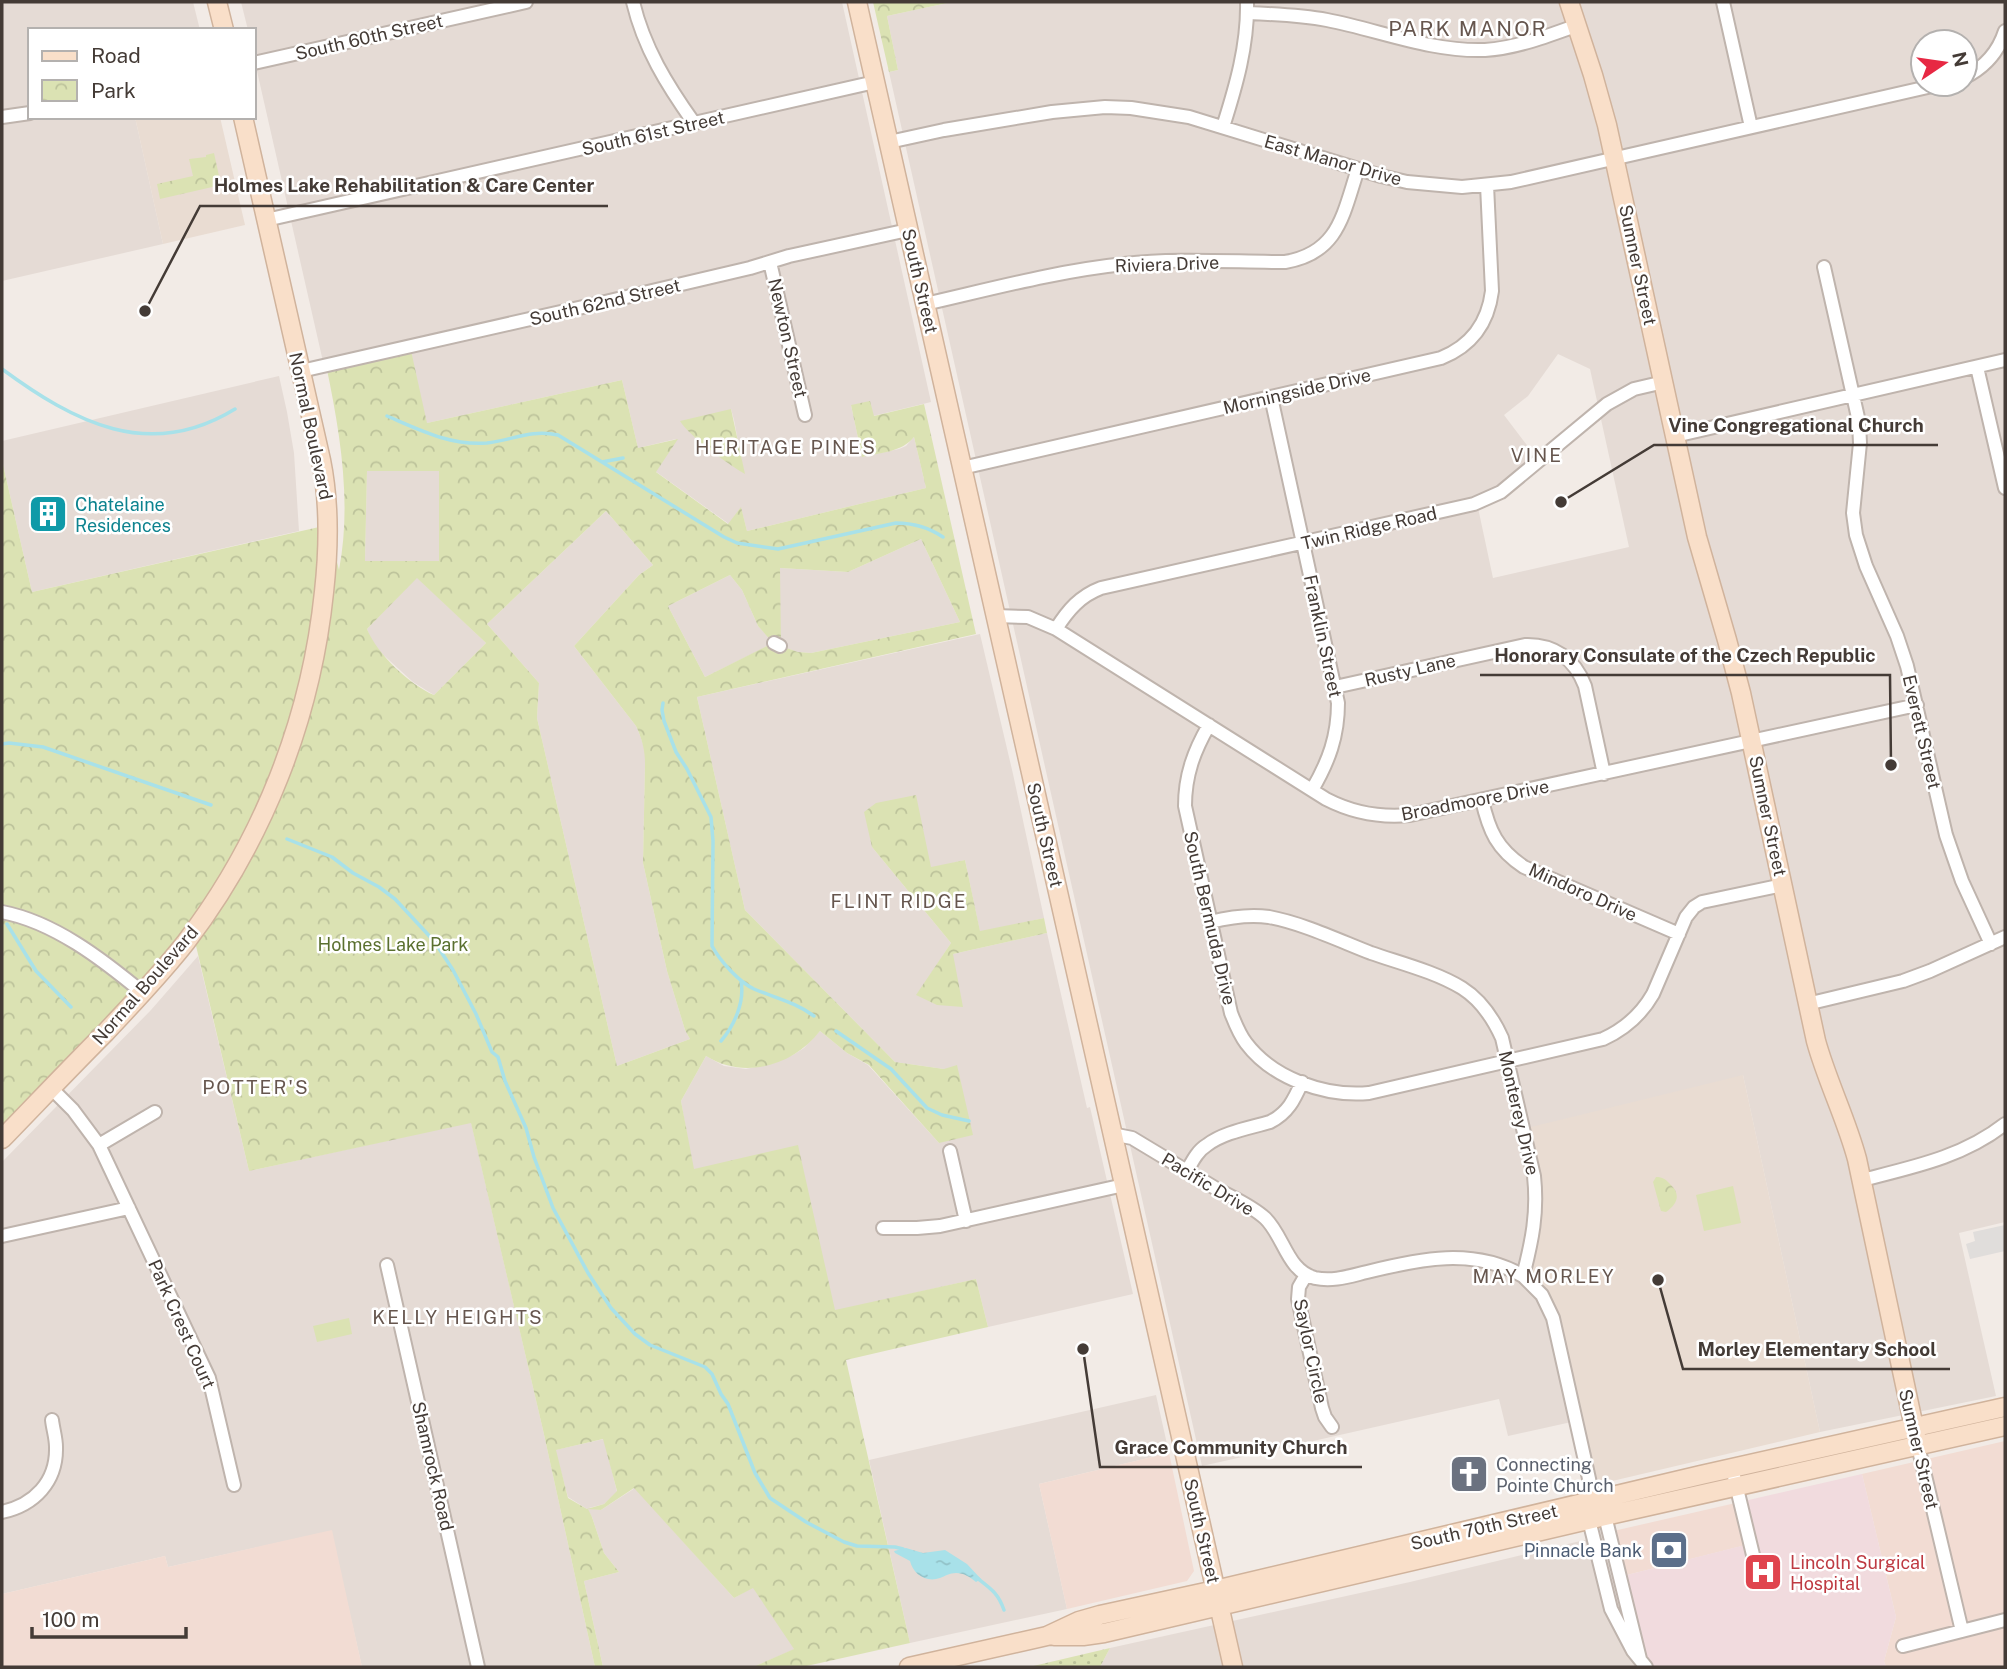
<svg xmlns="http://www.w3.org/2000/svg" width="2007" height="1669" font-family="'Public Sans',sans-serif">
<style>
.residential{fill:#e5dbd5;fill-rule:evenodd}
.commercial{fill:#f2dcd3}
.education{fill:#e9dcd2}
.medical{fill:#f1dbde}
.grass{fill:url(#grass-dots)}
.park{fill:url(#park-crowns);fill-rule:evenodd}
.pitch{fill:#dbe2b3}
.parking{fill:#e0dddb}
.water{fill:url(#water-ripples)}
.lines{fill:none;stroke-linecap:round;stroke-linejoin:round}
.stream{stroke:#a8e1e9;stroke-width:3.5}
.street-casing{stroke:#bfb4ad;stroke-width:16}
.secondary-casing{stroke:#d0b39c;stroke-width:21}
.street{stroke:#fff;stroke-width:12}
.secondary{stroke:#f9dfc9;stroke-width:18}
.labels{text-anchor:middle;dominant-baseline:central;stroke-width:5;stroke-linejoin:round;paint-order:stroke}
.street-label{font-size:18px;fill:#443b36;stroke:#fff}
.culture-label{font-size:18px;fill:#0d838f;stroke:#fff;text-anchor:start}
.park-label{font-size:18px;fill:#5a702f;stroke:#fff}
.worship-label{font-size:18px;fill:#5b616d;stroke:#fff;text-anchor:start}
.service-label{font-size:18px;fill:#4e5e75;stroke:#fff;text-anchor:end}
.health-label{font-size:18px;fill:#be3a42;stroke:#fff;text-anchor:start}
.neighbourhood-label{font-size:19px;letter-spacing:2px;fill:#66564e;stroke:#fff}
.quarter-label{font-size:21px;letter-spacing:2px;fill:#66564e;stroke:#fff}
.leader{fill:none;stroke:#443b36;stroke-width:2.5}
.callout-dot{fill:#443b36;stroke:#fff;stroke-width:2.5}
.callout-label{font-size:19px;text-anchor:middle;font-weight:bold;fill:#443b36;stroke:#fff;stroke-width:5;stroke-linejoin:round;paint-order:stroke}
</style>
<defs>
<pattern id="grass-dots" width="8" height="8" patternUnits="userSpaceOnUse" patternTransform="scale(1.75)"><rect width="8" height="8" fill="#dbe2b3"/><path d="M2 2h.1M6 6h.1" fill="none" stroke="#bdc39b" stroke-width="1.8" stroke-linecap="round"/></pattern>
<pattern id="park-crowns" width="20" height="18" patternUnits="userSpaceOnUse" patternTransform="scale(1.75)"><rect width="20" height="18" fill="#dbe2b3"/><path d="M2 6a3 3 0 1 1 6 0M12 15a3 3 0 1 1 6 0" fill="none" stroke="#bdc39b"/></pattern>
<pattern id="water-ripples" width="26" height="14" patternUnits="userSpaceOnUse" patternTransform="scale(1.75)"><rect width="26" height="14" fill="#a8e1e9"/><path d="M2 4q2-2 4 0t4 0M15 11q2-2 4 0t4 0" fill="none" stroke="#92c2c8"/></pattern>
</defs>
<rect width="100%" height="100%" fill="#f2ebe6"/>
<path class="residential" d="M2,2h191l7,28h-170v87h105l28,127 -161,37z
M241,2h601l89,400 -58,14 -22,-11 11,52 37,-8 7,-3 8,-9 12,51 -179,43 -6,-23 -12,16 -74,-53 21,-32 -38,9 -16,-68 -195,43 -103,-57 -70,-308v-28h-6zM731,409l3,11 10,53 -50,-37z
M952,2h1053v1220l-46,11 37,163 -176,36 -77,-357 -201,220 34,126 -68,15 -9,-37 -297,67 -313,-1394 9,-2 -11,-54zM1923,42h42v42h-42zM1558,354l32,15 39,178 -136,31 -16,-75 62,-42 -35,-46 24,-19z
M279,376l8,36 7,41 5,78 -267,61 -30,-132v-19z
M367,470l72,1v90h-74z
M606,511l47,54 -14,10 -65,71 62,80 5,12 4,13v13l-2,99 24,108 18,59 5,9 -73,27 -80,-348 2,-35 -52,-59z
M921,539l39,83 -149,31 -13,-1 -18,-6v-78l68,4z
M730,575l12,15 16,36 16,17 -69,34 -37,-71z
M417,577l69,66 -52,52 -21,-13 -35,-32 -7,-10 -4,-11z
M980,634l33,140 31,144 -64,14 -15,-72 -33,8 -60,-21 79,96 -34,52 36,-41 94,-21 40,175 3,-1 43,187 -145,33 -12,-48 -141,32 -142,-141 -12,-69 25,-45 18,10 22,3 23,-5 24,-9 11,-7 16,-17 27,22 21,12 71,78 5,-74 -49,-7 -150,-152 -48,-213z
M198,956l51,215 222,-49 72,308 52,237h-233l-31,-136 -163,36 -3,-11 -163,38v-432l149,-152z
M1156,1395l13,58 -130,31 28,125 -157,34 -41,-183z
M604,1439l13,53 -13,12 -15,4 12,2 34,-22 99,110 19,-11 42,62 -42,18h-150l-19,-86 35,-9 -15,-19 -12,-36 -5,-8 -19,-12 -13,-47z
M1593,1538l10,42 43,87h-546l10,-19 300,-66z"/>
<path class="commercial" d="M2005,1441v226h-119l-2,-6 12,-44 -34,-143z
M1169,1453l25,118 -7,10 -120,28 -28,-125z
M1740,1502l10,42 -131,33 -10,-45z
M332,1530l30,137h-360v-73l163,-38 3,11z"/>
<path class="education" d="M135,117h85l25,108 -82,19z
M1743,1075l77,357 -229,54 -38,-168 -30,-42 12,-56 -12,-91z"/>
<path class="medical" d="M1862,1474l34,143 -12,44 2,6h-240l-27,-90 130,-33 -9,-42z"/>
<path class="grass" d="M1110,1648l-10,19h-71z"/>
<path class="park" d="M873,2h79l-65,14 11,54 -9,2z
M214,153l7,32 -61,14 -3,-15 36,-8 -4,-17 17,-2v-2z
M410,346l17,77 195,-43 16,68 40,-9 -22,33 72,52 13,-17 6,24 179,-43 -12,-51c-12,15 -34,16 -52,20l-11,-52 19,-4 4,15 50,-12 52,230 -279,63 48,213 150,152 49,7 13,-4 16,70 -34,8 -70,-78 -22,-12 -27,-22c-27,35 -76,49 -114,25l-25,45 13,68 104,-24 37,165 141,-31 12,48 -142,33 64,283 -108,24h-49l41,-18 -41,-61 -19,10 -100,-110 -33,22 -13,-1 4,8 12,36 15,19 -35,9 19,86h-8l-52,-237 -72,-307 -222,48 -56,-238 -191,206v-679l30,132 296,-67 11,45c13,-68 1,-138 -13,-205zM367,471h72v90h-74zM606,511l47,54 -14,10 -65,71 62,80c6,13 9,24 9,38l-2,99 24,108 18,59 5,9 -73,27 -80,-348 2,-35 -52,-59zM921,539l39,83 -149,31 -13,-1 -17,-6 -1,-78 68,4zM730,575l12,15 16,36 15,17 -68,34 -37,-71zM417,578l69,65 -52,52c-24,-10 -57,-41 -67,-66zM603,1439l14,52 -13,13 -17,5 -19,-11 -12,-48z
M731,409l14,65c-16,-9 -56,-38 -65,-53z
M916,795l15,72 34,-7 15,71 64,-13 3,15 -94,21 10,53 -26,-2 -21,-10 35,-52 -79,-96 -8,-35 12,-9z
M1656,1177c7,0 9,2 14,7 11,10 8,20 -4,28l-5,-1 -8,-29z"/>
<path class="pitch" d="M1733,1186l8,37 -37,8 -8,-36z
M349,1318l3,16 -35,8 -4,-16z"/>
<path class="parking" d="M2005,1225v26l-35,8 -4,-15 9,-3 -2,-9z"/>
<path class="water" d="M906,1548l17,5 22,-3 22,14 14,15 -5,3c-6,-5 -12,-9 -20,-9 -6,0 -11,3 -16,5 -14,5 -27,-4 -30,-17l-15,-8 -1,-2z"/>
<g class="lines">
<path class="stream" d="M2,369c72,53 147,93 233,40
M387,416c33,14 64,30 100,27 26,-3 44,-14 71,-8l166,102 13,6 41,6 118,-26c18,0 32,4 47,14
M602,462l21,-4
M663,703l-1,7 2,11 12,31 11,17 24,48 2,24 -1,105c8,15 27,36 42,43 21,9 41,13 60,27
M2,744l7,-1 34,4 168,58
M287,839l45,18 21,16 26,14 16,12 39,42 19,29 23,44 16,38 6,5 7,24 21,47 8,29 19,51 35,65 23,35 24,26 15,11 55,22 7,7 9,20 7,10 27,69 15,25 36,24 38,20 13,4 38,1 8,2
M7,924l29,47 35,36
M836,1031l55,38 36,39 15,7 27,6
M721,1041c13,-15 24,-39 20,-60
M977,1578c14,11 21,15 27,32"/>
<g class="street-casing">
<path id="street" d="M633,2c11,46 34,83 61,121
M1723,2l28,125
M1247,13c27,1 53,2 80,7 52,10 104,32 158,30 32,-2 62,-14 93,-25
M254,63l272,-61
M1965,77c20,-10 33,-24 40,-46
M2,117l28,-4
M1223,127c13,-41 25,-82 24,-125
M889,142l55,-12 108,-18 53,-5 26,1 58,9 192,59 26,6 55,5 49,-5 430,-98
M266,220l609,-138
M770,262l35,153
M1824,267l35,155 1,21 -7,70 3,22 10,31 31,70 10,30 39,169 16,46 29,63
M925,304c66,-15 132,-33 199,-40 53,-6 108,-2 161,-2 54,-9 58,-48 73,-93
M1977,367l28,121
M301,371l304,-69 145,-34 39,-12 119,-26
M1271,397l67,306c0,33 -9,58 -26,87
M1675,436l330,-76
M962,468l479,-110c30,-12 47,-35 51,-67l-5,-106
M995,616l33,1 28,12 270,170c27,14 53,19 84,16l507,-110
M1056,629c12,-19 24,-33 45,-41l373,-84 27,-12 106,-88 27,-15 30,-7
M774,643l6,3
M1335,687l190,-42c29,-1 50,14 60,41l19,88
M1209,725c-15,26 -24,50 -24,81l46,207c4,10 8,21 15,30 27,36 80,54 123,50l234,-54c22,-10 38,-24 50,-45l33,-77 8,-10 8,-5 81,-17
M1482,800c7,31 15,49 42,67l155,67
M2,912c52,10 100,47 141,81
M1210,922c20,-5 39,-8 59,-5 33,6 71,24 102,36 29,10 65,19 91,35 19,12 31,30 40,50l32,138c4,37 -2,65 -11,100l19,19 11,23 41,183 11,15 35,143
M1807,1004l96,-23 27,-10 75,-34
M51,1088l22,22 26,35 110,233 25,107
M1112,1134l20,4c28,17 55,33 83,50 16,9 36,17 50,30 19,18 22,53 50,60 18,4 35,-2 52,-6 52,-13 107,-25 156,4
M99,1145l56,-33
M950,1151l16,70
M1187,1171c5,-9 10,-20 20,-26 17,-13 43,-17 63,-23 18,-9 24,-22 32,-40
M1862,1180c51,-13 101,-23 143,-56
M883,1228h34l23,-2 184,-41
M2,1236l127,-28
M387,1265l91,402
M1306,1275l-7,12 -1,12 24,109 3,9 7,10
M1918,1446l44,185
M1732,1468l22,91
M2,1512c32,-7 55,-30 54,-65 0,-9 -3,-18 -4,-27
M1591,1513l-2,7 22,89 22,42 13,16
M1903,1646l102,-26"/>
</g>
<g class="secondary-casing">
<path id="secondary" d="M217,2l7,28
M857,2l376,1665
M1569,2l24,73 14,50 90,412 30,103 14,53 75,348c11,40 30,77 41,118l61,287
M2,1139c34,-35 68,-71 103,-106 28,-30 56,-59 81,-91 77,-101 125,-223 138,-350 5,-45 6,-88 -3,-132l-78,-343
M1054,1636h29l21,-3 501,-117 400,-90
M909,1667l138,-31 32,-15 21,-6 115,-25 486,-115 304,-68"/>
</g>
<use href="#street" class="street"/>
<use href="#secondary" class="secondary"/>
</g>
<defs>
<g id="building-square" transform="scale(2.0125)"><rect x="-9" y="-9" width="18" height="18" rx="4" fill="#0f9aa8" stroke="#fff"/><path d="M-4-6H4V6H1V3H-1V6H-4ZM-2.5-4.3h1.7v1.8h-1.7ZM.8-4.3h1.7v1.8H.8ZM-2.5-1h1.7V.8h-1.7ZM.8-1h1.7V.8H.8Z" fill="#fff"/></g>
<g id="church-square" transform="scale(2.0125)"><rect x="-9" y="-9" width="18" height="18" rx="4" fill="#6b7280" stroke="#fff"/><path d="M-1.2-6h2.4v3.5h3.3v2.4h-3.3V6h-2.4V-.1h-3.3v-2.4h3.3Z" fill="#fff"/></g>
<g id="bank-square" transform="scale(2.0125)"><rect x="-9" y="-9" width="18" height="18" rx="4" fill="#5c6f8a" stroke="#fff"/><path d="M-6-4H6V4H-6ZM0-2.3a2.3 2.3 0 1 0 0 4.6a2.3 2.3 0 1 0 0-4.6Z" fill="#fff"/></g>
<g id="hospital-square" transform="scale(2.0125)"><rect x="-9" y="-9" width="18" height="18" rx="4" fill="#e0444e" stroke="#fff"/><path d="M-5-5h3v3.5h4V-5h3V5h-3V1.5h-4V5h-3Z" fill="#fff"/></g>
</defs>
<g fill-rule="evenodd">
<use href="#building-square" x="48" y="514"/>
<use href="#church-square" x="1469" y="1474"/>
<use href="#bank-square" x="1669" y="1550"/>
<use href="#hospital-square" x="1763" y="1572"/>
</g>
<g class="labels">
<g class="street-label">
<text transform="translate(369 37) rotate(-13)">South 60th Street</text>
<text transform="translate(653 133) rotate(-13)">South 61st Street</text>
<text transform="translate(1333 160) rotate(16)">East Manor Drive</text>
<text transform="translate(1167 264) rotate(-2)">Riviera Drive</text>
<text transform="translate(1638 265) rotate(78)">Sumner Street</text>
<text transform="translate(920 281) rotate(77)">South Street</text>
<text transform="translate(605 302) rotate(-13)">South 62nd Street</text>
<text transform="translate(788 338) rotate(77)">Newton Street</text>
<text transform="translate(1297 391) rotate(-13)">Morningside Drive</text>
<text transform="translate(311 426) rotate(78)">Normal Boulevard</text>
<text transform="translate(1369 528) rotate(-13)">Twin Ridge Road</text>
<text transform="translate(1323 636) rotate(78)">Franklin Street</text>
<text transform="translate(1410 670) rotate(-13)">Rusty Lane</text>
<text transform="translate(1922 732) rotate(77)">Everett Street</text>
<text transform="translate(1475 800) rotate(-11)">Broadmoore Drive</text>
<text transform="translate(1768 816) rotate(78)">Sumner Street</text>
<text transform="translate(1045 835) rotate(77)">South Street</text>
<text transform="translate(1583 892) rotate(24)">Mindoro Drive</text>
<text transform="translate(1210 918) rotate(77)">South Bermuda Drive</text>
<text transform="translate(145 985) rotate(-49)">Normal Boulevard</text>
<text transform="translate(1519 1113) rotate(77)">Monterey Drive</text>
<text transform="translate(1208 1184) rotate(31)">Pacific Drive</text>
<text transform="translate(182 1324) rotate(66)">Park Crest Court</text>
<text transform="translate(1311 1351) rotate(78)">Saylor Circle</text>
<text transform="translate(1919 1449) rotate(77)">Sumner Street</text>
<text transform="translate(433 1466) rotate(77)">Shamrock Road</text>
<text transform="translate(1484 1527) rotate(-13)">South 70th Street</text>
<text transform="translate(1202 1531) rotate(77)">South Street</text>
</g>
<g class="culture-label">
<text x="75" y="504">Chatelaine<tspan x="75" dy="21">Residences</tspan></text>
</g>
<g class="park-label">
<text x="393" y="944">Holmes Lake Park</text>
</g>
<g class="worship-label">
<text x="1496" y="1464">Connecting<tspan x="1496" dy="21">Pointe Church</tspan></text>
</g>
<g class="service-label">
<text x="1642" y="1550">Pinnacle Bank</text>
</g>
<g class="health-label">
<text x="1790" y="1562">Lincoln Surgical<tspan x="1790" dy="21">Hospital</tspan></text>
</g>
<g class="neighbourhood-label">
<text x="786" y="447">HERITAGE PINES</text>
<text x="1537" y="455">VINE</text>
<text x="899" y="901">FLINT RIDGE</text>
<text x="256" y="1087">POTTER'S</text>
<text x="1544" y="1276">MAY MORLEY</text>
<text x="458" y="1317">KELLY HEIGHTS</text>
</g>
<g class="quarter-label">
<text x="1468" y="28">PARK MANOR</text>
</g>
</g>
<path class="leader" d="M145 311L200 206H608M1561 502L1654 445H1938M1891 765L1890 675H1480M1658 1280L1683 1369H1950M1083 1349L1100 1467H1362"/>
<g class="callout-dot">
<circle cx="145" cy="311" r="7"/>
<circle cx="1561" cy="502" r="7"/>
<circle cx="1891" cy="765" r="7"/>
<circle cx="1658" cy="1280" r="7"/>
<circle cx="1083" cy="1349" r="7"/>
</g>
<g class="callout-label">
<text x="404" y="192">Holmes Lake Rehabilitation &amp; Care Center</text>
<text x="1796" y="432">Vine Congregational Church</text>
<text x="1685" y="662">Honorary Consulate of the Czech Republic</text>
<text x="1817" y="1356">Morley Elementary School</text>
<text x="1231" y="1454">Grace Community Church</text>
</g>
<rect width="2007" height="1669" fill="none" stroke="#443b36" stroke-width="7"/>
<rect x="28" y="28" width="228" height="91" fill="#ffffff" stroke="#b4b1af" stroke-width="2"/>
<rect x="42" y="51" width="35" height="10" fill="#f9dfc9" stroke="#b4b1af" stroke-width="2"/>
<text x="91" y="63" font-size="21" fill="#443b36">Road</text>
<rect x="42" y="80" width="35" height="21" fill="url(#park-crowns)" stroke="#b4b1af" stroke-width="2"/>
<text x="91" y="98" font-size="21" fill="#443b36">Park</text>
<g transform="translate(1944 63) rotate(77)"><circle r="33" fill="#ffffff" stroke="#b4b1af" stroke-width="2"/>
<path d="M0-5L12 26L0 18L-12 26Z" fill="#e72843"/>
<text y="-10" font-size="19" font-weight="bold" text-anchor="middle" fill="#443b36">N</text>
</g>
<path d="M32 1627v10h154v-10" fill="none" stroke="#443b36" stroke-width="3.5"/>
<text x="42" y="1627" font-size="21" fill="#443b36" stroke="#ffffff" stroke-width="5" paint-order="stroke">100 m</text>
</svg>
